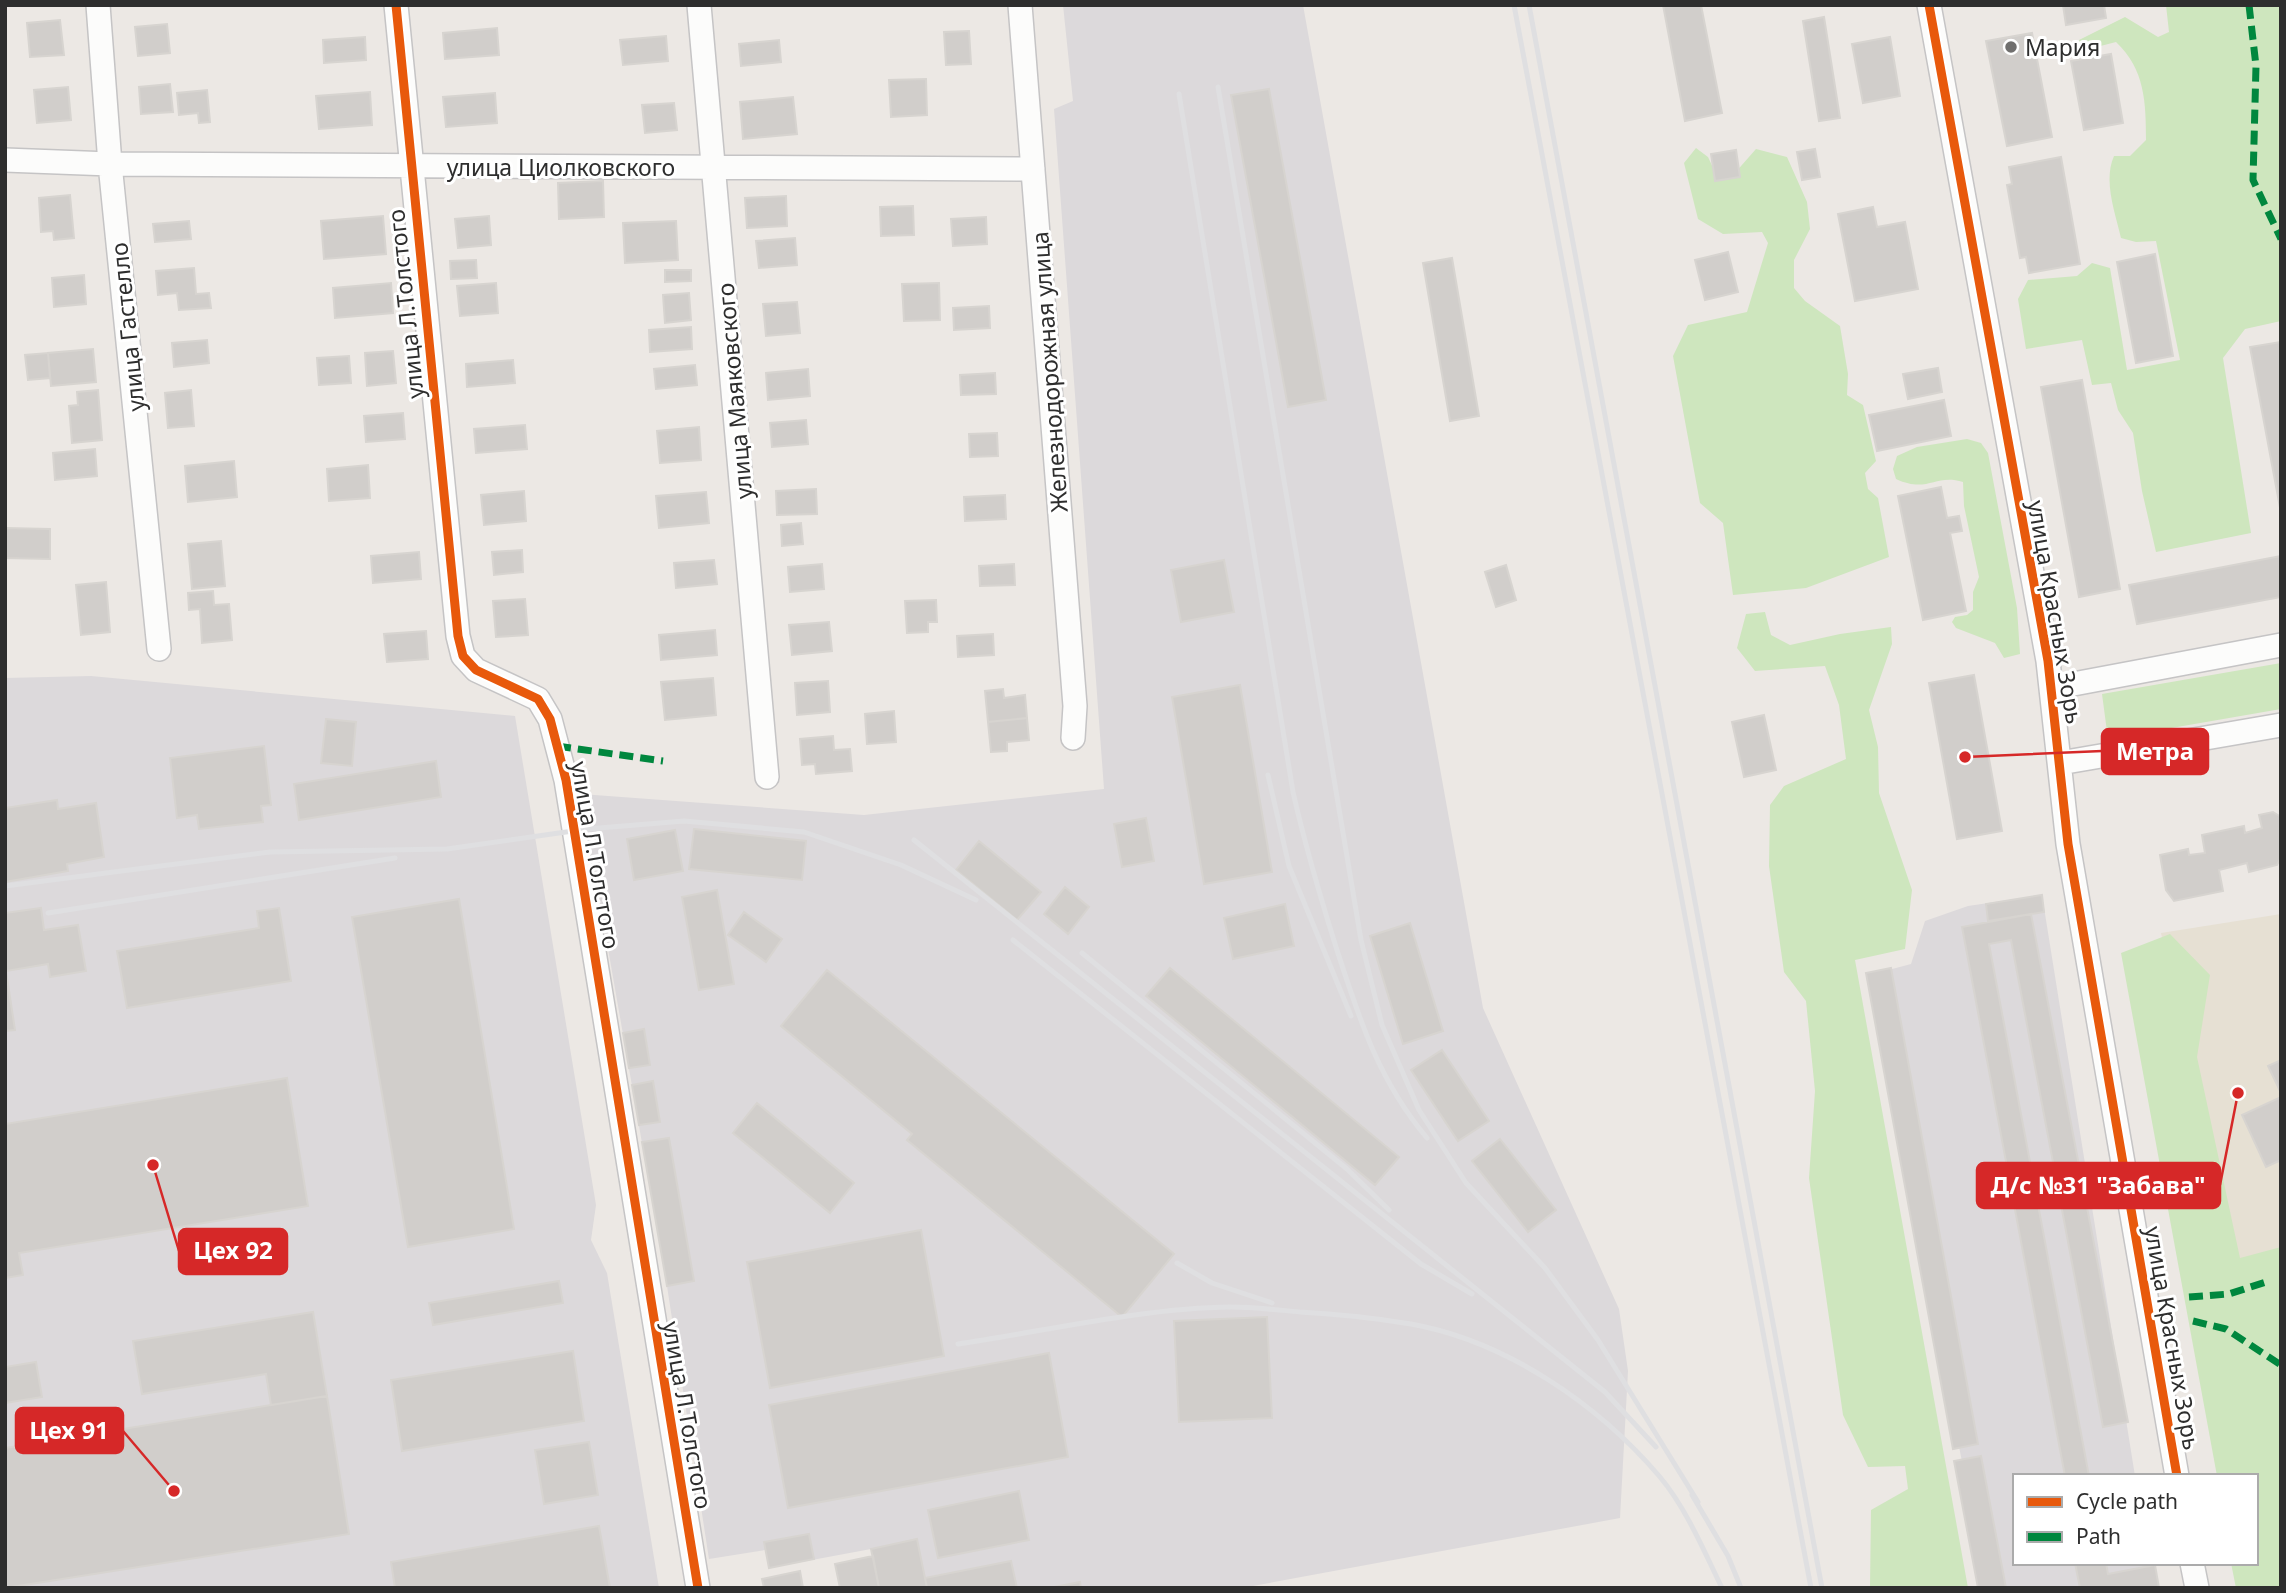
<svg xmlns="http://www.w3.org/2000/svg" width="2286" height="1593" font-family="'Noto Sans',sans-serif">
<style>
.industrial{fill:#dcd9db}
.education{fill:#e6e0d3}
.green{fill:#cee6be}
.building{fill:#d1cecb;stroke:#d7d4d0;stroke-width:2}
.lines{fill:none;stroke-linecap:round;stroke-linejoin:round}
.minor-casing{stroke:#c5c4c5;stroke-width:26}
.minor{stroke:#fcfcfb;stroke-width:23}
.rail{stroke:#dfdfe1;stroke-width:5}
.quiet{stroke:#00873e;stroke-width:7;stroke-dasharray:14 7;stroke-linecap:butt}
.cycleway-casing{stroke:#fff;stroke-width:13}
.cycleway{stroke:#e8590c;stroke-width:9}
.poi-dot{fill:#706f6e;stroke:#fff;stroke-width:2.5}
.labels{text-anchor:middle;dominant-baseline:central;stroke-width:6;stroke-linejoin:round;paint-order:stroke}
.poi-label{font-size:23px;fill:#2e2e2e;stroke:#fff;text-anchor:start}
.street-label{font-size:23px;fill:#2e2e2e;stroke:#fff}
.leader{fill:none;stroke:#d62828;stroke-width:2.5}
.callout-dot{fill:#d62828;stroke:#fff;stroke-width:2.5}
.callout{fill:#d62828;stroke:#d62828;stroke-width:2.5}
.callout-label{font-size:24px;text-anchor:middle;font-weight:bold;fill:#fff}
</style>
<rect width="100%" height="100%" fill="#ece8e4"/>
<path class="industrial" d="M1063,5h240l180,1003 136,301 9,62 -8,147 -378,70h-363l-8,-39 -102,19 -4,-18 -56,9 -42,-273 -86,-492 283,21 240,-26 -50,-680 19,-8z
M91,676l424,40 81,489 -5,35 16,33 52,315h-654v-910z
M2042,895l93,581h-120v87h134l4,25h-166l-121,-612 45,-12 14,-43 43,-15z"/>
<path class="education" d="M2281,914v338l-46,22 -74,-341z"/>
<path class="green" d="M2166,5h115v316l-36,8 -22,29 28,175 -95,19 -14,-61 -9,-58 -15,-23 -7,-27 -19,2 -10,-45 -56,9 -8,-50 10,-19 49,-4 15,-13 18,5 17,102 53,-10 -24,-119 -20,1 -15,-4c-6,-26 -18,-57 -7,-82h16l16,-16c0,-37 -1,-71 -30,-98l-35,9 -2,-11 46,-23 33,20 11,-5z
M1696,148l12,9 8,17h18l22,-25 31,8 20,45 3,27 -16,31v28l11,13 35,25 8,48 -1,21 16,10 13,56 -11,12 3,16 10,9 11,59 -83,31 -73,7 -10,-72 -23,-20 -27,-147 15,-31 59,-13 21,-69 -6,-11 -39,2 -25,-15 -14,-56z
M1967,439l14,4 7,10 29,155 3,46 -16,4 -9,-15 -39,-15 -4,-6 3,-5 12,-2 6,-5v-18l6,-15 -15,-71 -1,-24c-28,-9 -35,12 -67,-3l-3,-10 4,-13 20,-9z
M1765,612l6,23 19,10 50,-11 51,-7 1,17 -23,66 9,37 1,46 33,97 -7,59 -50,11 113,628h-98l1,-78 37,-21 -3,-23 -37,1 -25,-52 -34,-237 6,-87 -9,-90 -22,-29 -15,-106 1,-61 14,-19 62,-27 -7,-54 -14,-39 -70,5 -18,-23 9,-34z
M2281,663v46l-173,30 -6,-45z
M2170,934l40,41 -13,82 43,201 41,-11v341h-45l-5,-25h25v-87h-39l-96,-523z"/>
<path class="building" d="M1663,5h38l21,108 -37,8z
M2063,5h41l2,13 -40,7z
M1824,17l16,101 -21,3 -16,-100z
M60,20l4,35 -34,2 -3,-34z
M167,24l3,29 -32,3 -3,-29z
M497,28l2,27 -54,4 -2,-26z
M969,31l2,33 -25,1 -2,-33z
M2032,33l20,104 -45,9 -21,-105z
M666,36l2,25 -45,4 -3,-25z
M365,37l1,23 -42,3 -1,-23z
M1890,37l10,59 -37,7 -11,-59z
M779,40l2,22 -40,4 -2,-22z
M2111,54l12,69 -39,7 -13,-69z
M926,79l1,36 -36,2 -2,-37z
M170,84l3,28 -32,2 -2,-27z
M68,87l3,33 -34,3 -3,-33z
M1269,89l57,311 -38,7 -57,-312z
M207,90l3,32 -11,1 -1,-10 -19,2 -2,-22z
M370,92l2,33 -53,4 -3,-33z
M495,93l2,30 -51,4 -3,-30z
M793,97l4,37 -54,5 -3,-37z
M674,103l3,27 -32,3 -3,-28z
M1815,149l5,28 -18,3 -5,-28z
M1736,150l4,27 -25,4 -4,-27z
M2061,157l19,107 -51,9 -3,-16 -6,1 -13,-73 5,-1 -3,-17z
M603,181l1,36 -45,2 -1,-36z
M70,195l4,43 -20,2 -1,-9 -12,1 -2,-34z
M786,196l1,30 -40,2 -2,-30z
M913,206l1,29 -33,1 -1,-29z
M1873,207l4,20 28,-5 13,67 -63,12 -17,-87z
M383,216l3,38 -62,5 -3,-38z
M489,216l2,29 -33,3 -3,-29z
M986,217l1,27 -34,2 -2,-27z
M189,221l2,18 -36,3 -2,-18z
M676,221l2,39 -53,3 -2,-40z
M795,238l2,27 -38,3 -3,-27z
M1728,252l10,40 -33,8 -10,-40z
M2155,254l18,102 -37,7 -19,-101z
M1452,258l27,158 -29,5 -27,-158z
M476,260l1,18 -26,1 -1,-18z
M194,268l2,26 13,-1 2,15 -32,2 -2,-17 -19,2 -2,-24z
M665,270h26v11l-26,1z
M84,275l2,29 -32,3 -2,-29z
M391,283l2,30 -58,5 -2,-30z
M496,283l2,30 -38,3 -3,-30z
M939,283l1,37 -36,1 -2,-37z
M689,293l2,27 -26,3 -2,-28z
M797,302l3,31 -34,3 -3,-32z
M989,306l1,22 -36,2 -1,-22z
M691,327l1,22 -42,3 -1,-22z
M207,340l2,23 -35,4 -2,-24z
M2281,342v171l-31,-166z
M93,349l3,33 -45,4 -3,-33z
M393,351l3,32 -29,3 -2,-33z
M48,353l2,25 -22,2 -3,-25z
M349,356l2,27 -32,2 -2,-27z
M513,360l2,23 -48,4 -1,-23z
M695,365l2,20 -41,4 -2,-20z
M1938,368l4,24 -34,7 -5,-25z
M808,369l2,27 -42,4 -2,-27z
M995,373l1,21 -35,1 -1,-20z
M2082,380l38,209 -41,8 -38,-210z
M98,390l4,50 -30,3 -3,-37 9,-1 -1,-13z
M191,390l3,36 -26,2 -3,-35z
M1944,400l7,36 -74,15 -8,-36z
M403,413l2,26 -39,3 -2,-26z
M806,420l2,24 -36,3 -2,-24z
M525,425l2,24 -51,4 -2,-24z
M699,427l2,33 -41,3 -3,-32z
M997,433l1,23 -28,1 -1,-23z
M95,449l2,27 -42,4 -2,-27z
M234,461l3,36 -49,5 -3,-36z
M368,465l2,33 -41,3 -2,-32z
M1941,487l6,31 12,-2 3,15 -12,2 16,78 -43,9 -25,-124z
M816,489l1,25 -40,1 -1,-24z
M524,491l2,30 -42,4 -3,-30z
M706,492l3,31 -50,5 -3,-32z
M1005,495l1,24 -41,2 -1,-24z
M801,523l2,21 -21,2 -1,-21z
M5,528l45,1v30l-45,-1z
M221,541l4,45 -33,3 -4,-45z
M522,550l1,22 -29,3 -2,-23z
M419,552l2,27 -48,4 -2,-27z
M2281,556v41l-144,27 -8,-39z
M714,560l3,24 -41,4 -2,-25z
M1224,560l10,52 -53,10 -10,-52z
M822,564l2,25 -34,3 -2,-25z
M1014,564l1,21 -35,1 -1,-20z
M1506,565l10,35 -20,7 -11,-35z
M106,582l4,50 -29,3 -5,-50z
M213,591l1,14 15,-1 3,36 -30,3 -2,-34 -11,1 -1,-17z
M525,599l3,36 -32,2 -3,-36z
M936,600l1,22h-9v10l-21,1 -2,-32z
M829,622l3,29 -40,4 -3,-30z
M715,630l2,25 -56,5 -2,-25z
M426,631l2,28 -41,3 -3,-28z
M993,634l1,21 -36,2 -1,-21z
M1974,675l28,156 -45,8 -28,-156z
M713,678l3,37 -51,5 -4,-38z
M828,681l2,31 -33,3 -2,-32z
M1240,685l32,187 -68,12 -32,-187z
M1003,689l1,9 21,-3 2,23 -39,4 -3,-31z
M894,711l2,31 -29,2 -2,-30z
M1764,715l12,55 -32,7 -12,-55z
M1027,718l2,22 -22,2v9l-16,1 -3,-30z
M326,719l30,3 -4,44 -31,-3z
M833,736l1,14 16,-1 2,22 -36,3 -1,-10 -13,1 -2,-26z
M264,746l7,59 -10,1 2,16 -64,7 -2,-14 -20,3 -7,-60z
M436,761l5,36 -142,23 -5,-36z
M57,800l1,9 38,-6 8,54 -37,7 1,7 -63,11v-74z
M2273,812l8,5v40l-4,8 -28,7 -2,-9 -28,7 4,21 -49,10 -8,-11 -6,-35 28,-6 1,6 16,-2 -3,-18 42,-9 1,7 17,-5 -3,-13z
M1146,818l8,43 -32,6 -8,-43z
M694,829l112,12 -4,39 -113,-11z
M675,830l8,41 -49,9 -7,-41z
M979,841l62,51 -24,28 -61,-50z
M1065,887l24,20 -21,27 -24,-20z
M717,890l17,94 -35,6 -17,-93z
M2042,895l2,17 -56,9 -2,-17z
M459,899l55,330 -106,18 -56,-330z
M1285,904l9,42 -61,13 -9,-41z
M41,908l3,22 34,-5 8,46 -36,6 -2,-13 -42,7 9,59 -10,1v-118z
M279,908l12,73 -164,27 -10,-57 142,-23 -2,-17z
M744,912l38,27 -16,23 -38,-27z
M2031,914l97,508 -25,5 -92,-487 -22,4 100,532h-24l-103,-549z
M1410,923l33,108 -40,13 -33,-108z
M1170,968l229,189 -24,28 -229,-189z
M1891,968l87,476 -25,5 -87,-476z
M827,970l347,284 -52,63 -215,-177 5,-6 -131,-108z
M644,1029l6,36 -21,3 -6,-35z
M1442,1050l47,71 -31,20 -47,-71z
M2281,1060v33l-13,-27z
M287,1078l21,128 -289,47 4,22 -18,3v-154z
M653,1081l7,41 -21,3 -7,-40z
M2281,1097v63l-15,7 -24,-52z
M757,1103l97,80 -24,30 -97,-80z
M669,1138l25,143 -27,5 -25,-144z
M1500,1139l56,71 -28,22 -56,-71z
M921,1230l23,126 -174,32 -23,-126z
M559,1281l4,22 -130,22 -4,-22z
M313,1312l14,84 -56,9 -5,-31 -124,20 -9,-53z
M1267,1317l5,101 -93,4 -5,-101z
M573,1351l11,70 -182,30 -11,-71z
M1049,1353l19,104 -280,51 -19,-103z
M36,1362l6,35 -37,6v-36z
M327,1396l22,138 -344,54v-140z
M589,1442l9,53 -54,9 -9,-54z
M1981,1456l25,132h-28l-24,-127z
M1019,1491l10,49 -91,18 -10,-48z
M599,1526l11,62h-215l-4,-26z
M809,1534l5,25 -45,9 -5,-26z
M917,1539l10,49h-48l-8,-39z
M873,1556l6,32h-39l-5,-24z
M1011,1561l6,27h-90l-2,-10z
M2075,1563h31l2,11 47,-9 4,23h-79z
M800,1571l3,17h-39l-2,-9z
M1080,1582l1,6h-32z"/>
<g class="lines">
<g class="minor-casing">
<path id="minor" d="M98,5l12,159 49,485
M396,5l62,631 5,20 13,14 62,29 12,20 16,61 132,808
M699,5l68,772
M1020,5l55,701 -2,32
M1929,5l119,656 20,183 109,632
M5,160l105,4 923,5
M2052,688l229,-43
M2060,763l221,-38
M2192,1563l5,25"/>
</g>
<use href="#minor" class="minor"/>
<path class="rail" d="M1514,5l297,1583
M1529,5l293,1583
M1218,87l143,853 21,85 37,85 47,73 79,85 53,72 100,162
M1179,94l114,698c12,53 27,104 43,155 23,71 42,133 91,191
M1268,775l21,91 62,150
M914,840l691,552 51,55
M5,886l265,-34 177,-3 140,-20 97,-8 120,11 97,33 75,35
M48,913l347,-55
M1013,940l408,324 51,30
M1082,953l265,216 42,41
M1177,1263l35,20 60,20
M958,1344c88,-13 184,-36 273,-37 23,0 46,3 69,5 37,2 75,6 111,12 95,17 187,80 249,153 26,31 44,74 62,111
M1692,1495l36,61 13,32"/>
<path class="quiet" d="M2249,5l7,61 -3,114 28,59
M557,746l106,15
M2189,1297l40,-3 37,-12
M2193,1321l33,8 55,36"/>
<g class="cycleway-casing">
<path id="cycleway" d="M396,5l62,631 5,20 13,14 62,29 12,20 16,61 132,808
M1929,5l119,656 20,183 109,632"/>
</g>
<use href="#cycleway" class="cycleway"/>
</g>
<circle class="poi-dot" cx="2011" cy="47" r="7"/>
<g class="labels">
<g class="poi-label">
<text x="2025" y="47">Мария</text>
</g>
<g class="street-label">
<text x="561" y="167">улица Циолковского</text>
<text transform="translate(405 304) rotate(-96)">улица Л.Толстого</text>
<text transform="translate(127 327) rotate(-96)">улица Гастелло</text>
<text transform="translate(1049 372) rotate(-94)">Железнодорожная улица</text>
<text transform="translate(734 391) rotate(-95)">улица Маяковского</text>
<text transform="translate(2056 612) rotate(80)">улица Красных Зорь</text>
<text transform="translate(596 855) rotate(80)">улица Л.Толстого</text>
<text transform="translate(2173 1338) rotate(80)">улица Красных Зорь</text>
<text transform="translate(688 1415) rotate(80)">улица Л.Толстого</text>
</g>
</g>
<path class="leader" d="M1965 757L2102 751M2238 1093L2220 1185M153 1165L179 1251M174 1491L123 1431"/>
<g class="callout-dot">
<circle cx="1965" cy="757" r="7"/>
<circle cx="2238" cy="1093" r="7"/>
<circle cx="153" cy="1165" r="7"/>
<circle cx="174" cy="1491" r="7"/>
</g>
<g class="callout">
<rect x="2102" y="729" width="106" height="45" rx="7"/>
<rect x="1977" y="1163" width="243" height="45" rx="7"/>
<rect x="179" y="1229" width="108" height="45" rx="7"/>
<rect x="16" y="1408" width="107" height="45" rx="7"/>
</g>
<g class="callout-label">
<text x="2155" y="760">Метра</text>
<text x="2098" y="1194">Д/с №31 "Забава"</text>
<text x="233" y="1259">Цех 92</text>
<text x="69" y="1439">Цех 91</text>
</g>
<rect width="2286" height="1593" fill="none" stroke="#2e2e2e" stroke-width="14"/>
<rect x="2013" y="1474" width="245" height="91" fill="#ffffff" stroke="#ababab" stroke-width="2"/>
<rect x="2027" y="1497" width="35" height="10" fill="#e8590c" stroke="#ababab" stroke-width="2"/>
<text x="2076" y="1509" font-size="21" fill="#2e2e2e">Cycle path</text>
<rect x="2027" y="1532" width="35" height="10" fill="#00873e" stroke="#ababab" stroke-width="2"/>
<text x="2076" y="1544" font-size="21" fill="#2e2e2e">Path</text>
</svg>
